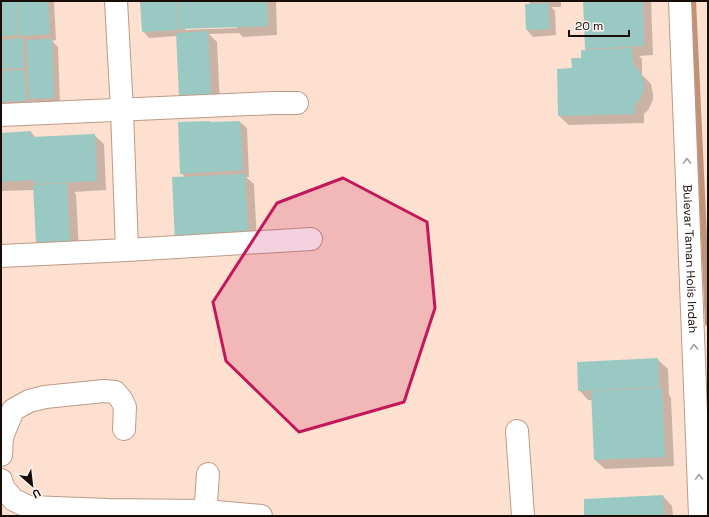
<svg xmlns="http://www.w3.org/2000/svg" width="709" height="517" font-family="'Space Grotesk',sans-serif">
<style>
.shadow{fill:#0003;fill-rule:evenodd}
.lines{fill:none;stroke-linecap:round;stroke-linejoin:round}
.stream{stroke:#c19277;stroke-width:6}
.building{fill:#9ac9c3}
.minor-casing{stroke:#bd9a87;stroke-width:24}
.minor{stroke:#fff;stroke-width:22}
.oneway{stroke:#a39e9b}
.marked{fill:#c2185b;fill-opacity:0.2;stroke:#c2185b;stroke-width:3;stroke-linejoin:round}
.labels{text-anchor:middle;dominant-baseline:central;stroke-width:4;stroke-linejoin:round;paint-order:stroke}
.street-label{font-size:12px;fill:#180c06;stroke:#faf2ee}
</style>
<rect width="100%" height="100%" fill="#fde0cf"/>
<path class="shadow" d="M1,1h53l2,39 -4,1 6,6 2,57 -24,1 -4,-4v6l-31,1z
M141,1h135l1,34 -34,2 -4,-4 -30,1 8,8 3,63 -30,2 -13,-71 -28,2 -6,-7zM237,26v2l-52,2v-2z
M528,1h33v6h-10l4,4 1,24 -23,2 -6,-7 -1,-25h5z
M584,1h67l2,54 -14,1 3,3v16l9,9 2,10v6l-5,10 -4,4v9l-75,2 -10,-9 14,-47 9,-10 4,-8z
M240,122l7,6 2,49h-3l8,7 3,59 -76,-70z
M31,132l5,6 58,-3 10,9 2,46 -32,2 2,2 3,57 -32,2 -12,-63 -34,1v-57z
M1,210l2,47h-2z
M658,360l10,9 1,26 2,3 3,68 -69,3 -10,-9 -3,-60h-4l-9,-10z
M663,496l9,10 1,10h-88z"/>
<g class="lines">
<path class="stream" d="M693,1l15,322"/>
</g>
<path class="building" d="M1,1h15l2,34 -17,1z
M17,1h31l2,33 -31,2z
M140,1h37l1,29 -36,2z
M178,1h89l1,25 -89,3z
M583,1h60l1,45 -59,3z
M548,3l2,26 -24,1 -1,-26z
M208,31l3,65 -32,1 -3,-64z
M23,38l1,30 -23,1v-29z
M52,39l2,59 -25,1 -3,-59z
M632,48l1,17 8,8 3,11v6l-5,10 -4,5 -1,9 -76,2 -1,-47 15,-1 -1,-10h10v-8z
M25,70l1,31 -25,1v-31z
M210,121v1l30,-1 3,49 -63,4 -2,-52z
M31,131v6l64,-3 2,47 -63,3v-4l-33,2v-49z
M245,174l3,60 -73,8 -3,-65z
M67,183l3,59 -34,2 -3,-59z
M658,358l1,29 -81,4 -1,-29z
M662,388l3,69 -71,3 -3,-69z
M663,495l1,21h-80v-17z"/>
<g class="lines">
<g class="minor-casing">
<g id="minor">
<path d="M116,1l6,109 5,140"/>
<path id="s1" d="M680,1l20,515"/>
<path d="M1,115l273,-12h23"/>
<path d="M1,256l126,-6 184,-11"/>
<path d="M517,431l6,85"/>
<path d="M1,455l1,-18 11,-27 16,-9 16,-4 59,-6 11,1 6,7 4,8 -1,22"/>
<path d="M1,480l3,9 10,11 15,7 79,3 97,1 56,5"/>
<path d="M205,516l3,-42"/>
</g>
</g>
<use href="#minor" class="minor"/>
</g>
<defs><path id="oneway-chevron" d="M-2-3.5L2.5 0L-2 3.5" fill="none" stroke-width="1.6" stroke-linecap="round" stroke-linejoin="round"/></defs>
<g class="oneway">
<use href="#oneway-chevron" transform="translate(687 161) rotate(-92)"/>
<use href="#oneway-chevron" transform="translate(694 347) rotate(-92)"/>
<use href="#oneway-chevron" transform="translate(699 477) rotate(-92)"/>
</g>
<path class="marked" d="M343,178l84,44 8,86 -31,94 -105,30 -73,-71 -13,-59 64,-99z"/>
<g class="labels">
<g class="street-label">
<text stroke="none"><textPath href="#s1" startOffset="258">Bulevar Taman Holis Indah</textPath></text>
</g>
</g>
<rect width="709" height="517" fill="none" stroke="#180c06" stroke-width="4"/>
<g transform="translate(32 485) rotate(152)" stroke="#faf2ee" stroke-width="3" paint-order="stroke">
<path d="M0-3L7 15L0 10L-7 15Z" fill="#180c06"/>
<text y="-6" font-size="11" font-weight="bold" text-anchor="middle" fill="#180c06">U</text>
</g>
<path d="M569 30v6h60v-6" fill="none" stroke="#180c06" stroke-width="2"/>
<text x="575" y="30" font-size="12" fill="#180c06" stroke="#faf2ee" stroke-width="3" paint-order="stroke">20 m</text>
</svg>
